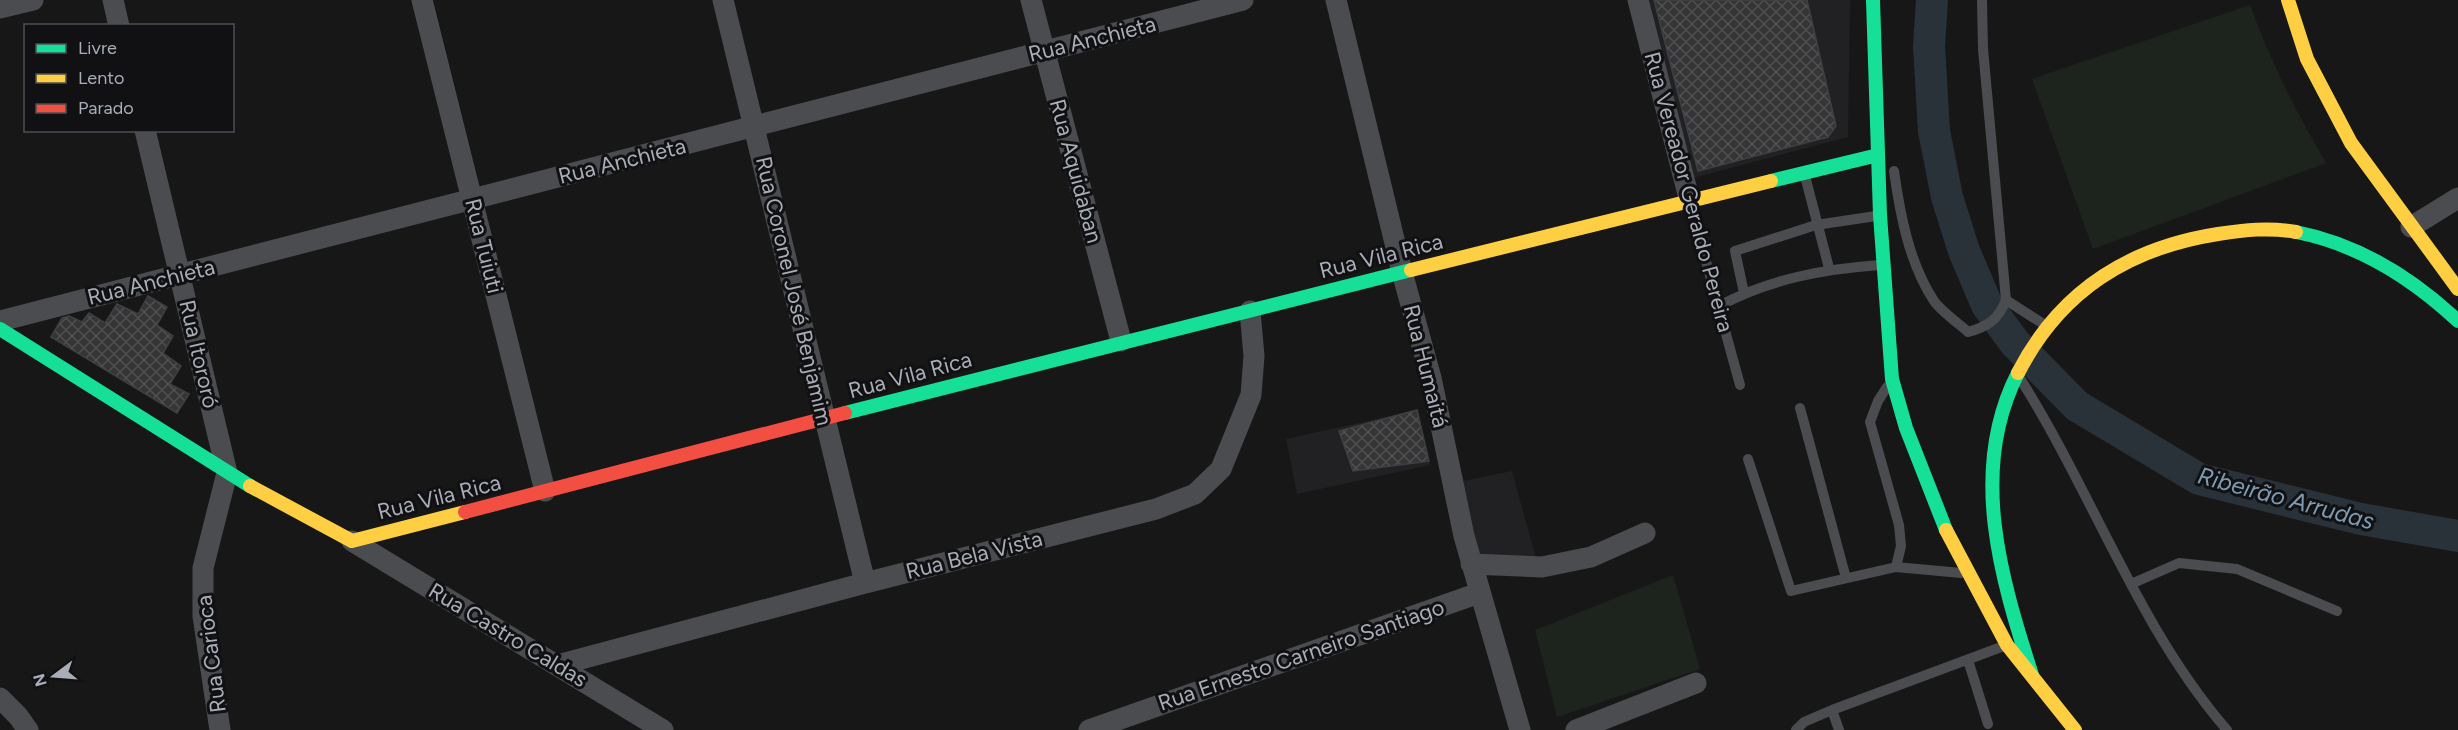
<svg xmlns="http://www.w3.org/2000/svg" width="2458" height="730" font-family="Figtree,sans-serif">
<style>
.built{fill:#212123}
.grass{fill:#1d241e}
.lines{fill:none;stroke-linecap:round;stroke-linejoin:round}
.river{stroke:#2a3239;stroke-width:32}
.building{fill:url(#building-cross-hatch);stroke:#3f4043;stroke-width:1.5}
.lane{stroke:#4b4c50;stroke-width:10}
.street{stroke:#4b4c50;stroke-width:21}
.fast{stroke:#16e098;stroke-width:14}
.slow{stroke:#ffcf43;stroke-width:14}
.jam{stroke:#f24e42;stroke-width:14}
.labels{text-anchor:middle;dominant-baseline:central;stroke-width:6;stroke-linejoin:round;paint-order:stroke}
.street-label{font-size:22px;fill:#a8adb8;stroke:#111113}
.water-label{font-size:24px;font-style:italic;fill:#7f9bb3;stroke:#111113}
</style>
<defs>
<pattern id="building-cross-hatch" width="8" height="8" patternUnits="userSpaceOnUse" patternTransform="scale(1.5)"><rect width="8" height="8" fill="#353536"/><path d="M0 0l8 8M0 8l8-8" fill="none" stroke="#4f5051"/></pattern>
</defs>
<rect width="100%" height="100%" fill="#171717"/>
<path class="built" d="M1643,0h207l-2,137 -159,42z
M1417,410l13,55 -133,29 -11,-55z
M1512,471l24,87 -60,-1 -18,-75z"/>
<path class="grass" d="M2250,5c20,55 46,107 76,158l-233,86 -61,-170z
M1673,575l27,94 -143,48 -22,-87z"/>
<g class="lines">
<path class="river" d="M1932,0l-3,46 5,85 13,66 17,54 23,54 28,38 62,63 122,73 162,40 97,17"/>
</g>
<path class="building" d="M1654,0h153l29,126 -8,11 -130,34z
M148,296l19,11 -10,18 16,11 -10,17 18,13 -11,18 19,10 -12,19 -126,-76 11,-19 7,-2 13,6 7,-9 16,10 12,-19 21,10z
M1417,410l12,51 -76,10 -14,-40z"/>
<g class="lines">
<path class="lane" d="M1982,0l1,49 23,251 39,25
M1894,171c6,43 15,92 40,130 8,11 24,22 34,31 19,-5 31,-13 38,-32
M1805,176l24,92
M1690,203l50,182
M1744,293l-9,-42 81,-26 60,-9
M1721,305c49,-26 103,-36 159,-40
M2021,380c72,114 117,247 206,350
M1887,387l-9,14 -8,21 29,103 2,21 -5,21
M1800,408l46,170
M1748,459l43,132 105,-24 65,6
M2131,584l48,-21 58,6 100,42
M1968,660l20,64
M1832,710l7,20
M1796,730l8,-8 28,-12 172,-64"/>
<path class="street" d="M113,0l6,26
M422,0l123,491
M723,0l142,583
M1031,0l90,341
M1336,0l66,272 29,106 33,158 56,194
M1638,0l52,202
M0,8l33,-8
M145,130l82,343 -24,95v48l17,114
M2411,227l47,-29
M0,321l1243,-321
M352,541l311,189
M1471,564l71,3 49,-10 54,-24
M558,665l307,-82 291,-74 39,-15 26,-25 30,-74 3,-39 -4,-45
M0,698l18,18 10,14
M1089,730l390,-137
M1576,730l120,-47"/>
<path class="fast" d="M1873,0l7,215 12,164 14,49 40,102
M1771,181l107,-26
M2296,232c62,12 116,46 162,89
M0,329l250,157
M2018,373c-50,97 -17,205 14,302
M845,413l566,-143"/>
<path class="slow" d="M2288,0l19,59 44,84 107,146
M1411,270l360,-89
M2018,373c42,-82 110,-125 200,-139 26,-4 51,-7 78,-2
M250,486l102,55 113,-29
M1946,530l61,115 68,85"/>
<path class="jam" d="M465,512l380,-99"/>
</g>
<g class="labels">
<g class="street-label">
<text transform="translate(1092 39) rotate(-14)">Rua Anchieta</text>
<text transform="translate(622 161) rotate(-14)">Rua Anchieta</text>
<text transform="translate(1076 171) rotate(75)">Rua Aquidaban</text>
<text transform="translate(1689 192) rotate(75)">Rua Vereador Geraldo Pereira</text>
<text transform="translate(484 246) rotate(76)">Rua Tuiuti</text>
<text transform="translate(1381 256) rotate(-14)">Rua Vila Rica</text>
<text transform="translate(151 282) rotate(-14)">Rua Anchieta</text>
<text transform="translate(794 291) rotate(77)">Rua Coronel José Benjamim</text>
<text transform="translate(199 354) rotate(77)">Rua Itororó</text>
<text transform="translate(1426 366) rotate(76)">Rua Humaitá</text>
<text transform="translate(910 375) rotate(-15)">Rua Vila Rica</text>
<text transform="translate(439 497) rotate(-14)">Rua Vila Rica</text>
<text transform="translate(974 555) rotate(-14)">Rua Bela Vista</text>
<text transform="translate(508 635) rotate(31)">Rua Castro Caldas</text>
<text transform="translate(211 654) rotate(-97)">Rua Carioca</text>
<text transform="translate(1301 655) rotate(-19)">Rua Ernesto Carneiro Santiago</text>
</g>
<g class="water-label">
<text transform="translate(2286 498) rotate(15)">Ribeirão Arrudas</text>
</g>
</g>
<rect x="24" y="24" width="210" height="108" fill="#111113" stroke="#4d4f55" stroke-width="1.5"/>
<rect x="36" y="44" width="30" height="9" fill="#16e098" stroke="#4d4f55" stroke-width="1.5"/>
<text x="78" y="54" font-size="18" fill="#a8adb8">Livre</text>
<rect x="36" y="74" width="30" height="9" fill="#ffcf43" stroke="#4d4f55" stroke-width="1.5"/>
<text x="78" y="84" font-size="18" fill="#a8adb8">Lento</text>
<rect x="36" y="104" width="30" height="9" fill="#f24e42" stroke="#4d4f55" stroke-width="1.5"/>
<text x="78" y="114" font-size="18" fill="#a8adb8">Parado</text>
<g transform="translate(54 676) rotate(254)" stroke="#111113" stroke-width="4.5" paint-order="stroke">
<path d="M0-4.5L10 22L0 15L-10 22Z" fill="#a8adb8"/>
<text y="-9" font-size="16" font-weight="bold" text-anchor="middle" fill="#a8adb8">N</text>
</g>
</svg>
